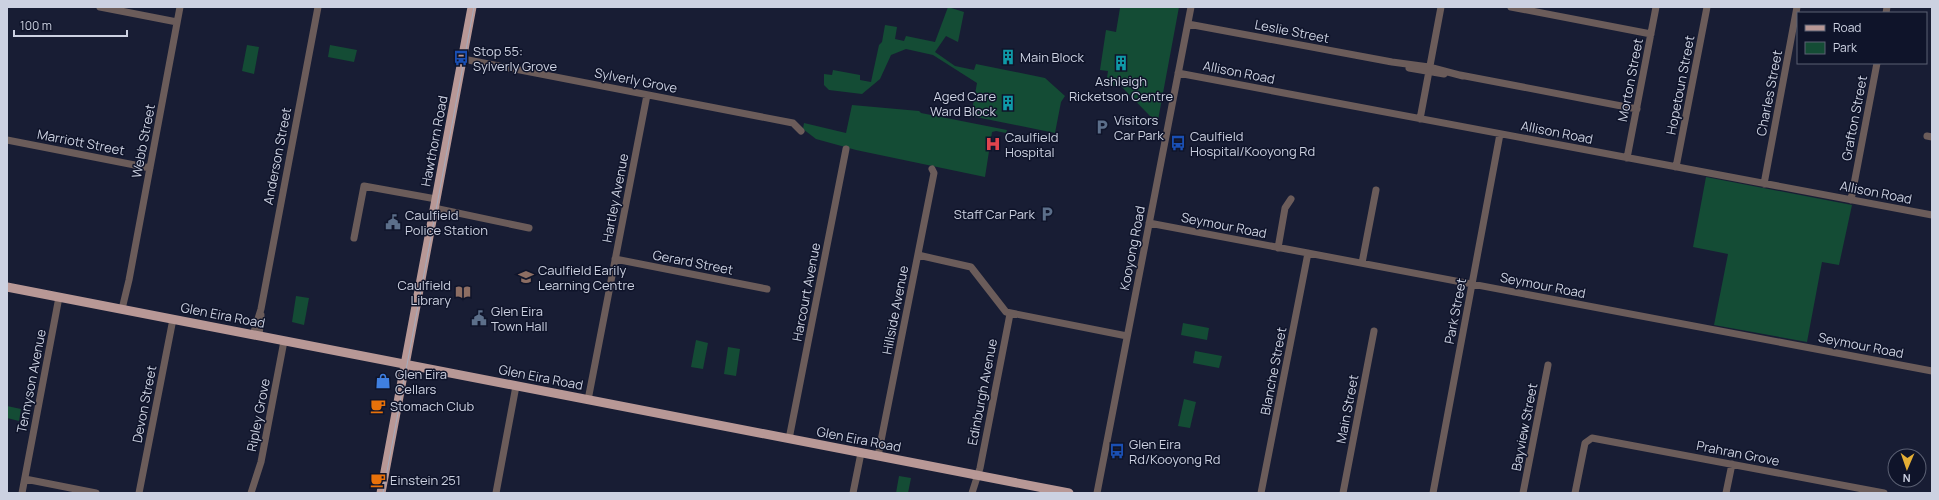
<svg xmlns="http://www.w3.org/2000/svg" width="1939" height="500" font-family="Manrope,sans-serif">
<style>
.green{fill:#144c35}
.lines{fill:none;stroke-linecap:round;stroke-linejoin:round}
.minor{stroke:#6b5c5a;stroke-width:7}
.major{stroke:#b89896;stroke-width:9}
.tram{stroke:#a6abbc;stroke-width:1}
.labels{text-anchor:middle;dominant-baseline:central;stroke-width:3;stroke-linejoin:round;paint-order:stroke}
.street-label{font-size:13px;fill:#ccd1e1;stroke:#0f142a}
.poi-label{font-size:13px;fill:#ccd1e1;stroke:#0f142a;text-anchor:start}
</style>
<rect width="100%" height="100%" fill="#181d34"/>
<path class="green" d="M948,7l16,5 -6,30 -12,-6 -11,16 20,14 19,4 2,-6 69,14 20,18 -4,6 -6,31 -84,-17 6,-33 -44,-28 -27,-6 -15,6 -11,24 -18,15 -33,-4 -5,-5v-11l8,1 1,-5 27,5v5l11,2 8,-37 3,-3 3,-17 12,2 -2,12 9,2 2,-5 29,6z
M1126,7h53l-21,113 -8,-4 -31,-32 -4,-1v3l-9,-2 2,-13 -8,-1 6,-40 10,2 4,-24h5z
M247,45l12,2 -5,27 -12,-3z
M330,45l27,5 -3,12 -26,-5z
M852,105l67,6 2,2 86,17 -1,3 -10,-2 -4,1 -7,45 -129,-27 -40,-11 -13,-10 1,-6 42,10z
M1706,177l146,28 -13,60 -17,-3 -15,80 -93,-17 14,-71 -35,-7z
M296,296l13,2 -5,27 -12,-3z
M1183,323l26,5 -2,12 -26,-5z
M696,340l12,3 -5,26 -12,-2z
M728,347l12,2 -4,27 -12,-2z
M1195,351l27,5 -3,12 -26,-5z
M1184,399l12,3 -6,26 -12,-2z
M7,406l14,3 -2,12 -12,-3z
M899,476l12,2 -3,15h-12z"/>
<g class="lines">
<path class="minor" d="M100,7l77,15
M1511,7l140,27
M1886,13l1,-6
M1188,24l204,38 37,5 34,9
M463,59l330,64 8,8
M1409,68l35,6
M1178,73l754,142
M1460,75l177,34
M1420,119l21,-112
M1927,136l5,1
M7,140l143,28
M1627,158l29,-151
M1676,167l31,-160
M1764,184l33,-177
M1851,200l26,-137
M434,208l95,20
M1149,223l783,148
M354,238l10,-52 72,13
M1278,248l7,-40 6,-9
M918,255l53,12 35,45 121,24
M615,259l152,30
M1362,263l14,-73
M122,309l7,-29 51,-273
M253,335l8,-26 57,-302
M259,336l2,-21
M588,400l59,-305
M789,439l57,-290
M878,456l56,-283 -2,-4
M25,479l71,14
M22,493l37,-196
M139,493l34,-174
M251,493l10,-31 23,-121
M496,493l20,-107
M853,493l8,-40
M972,493l8,-25 30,-154
M1097,493l94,-486
M1261,493l47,-240
M1343,493l31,-162
M1433,493l67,-359
M1523,493l25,-128
M1575,493l10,-50 7,-5 292,55
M1726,493l6,-29"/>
<path class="major" d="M7,287l1062,206
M381,493l91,-486"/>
<path class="tram" d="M383,493l91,-486"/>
</g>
<defs>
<g id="building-bare" transform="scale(1.2)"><path d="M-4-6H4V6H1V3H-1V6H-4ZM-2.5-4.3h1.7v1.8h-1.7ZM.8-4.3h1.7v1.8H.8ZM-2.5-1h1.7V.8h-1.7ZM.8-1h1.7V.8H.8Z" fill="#0f9aa8" stroke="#0f142a" stroke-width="2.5" paint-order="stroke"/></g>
<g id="bus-bare" transform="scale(1.2)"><path d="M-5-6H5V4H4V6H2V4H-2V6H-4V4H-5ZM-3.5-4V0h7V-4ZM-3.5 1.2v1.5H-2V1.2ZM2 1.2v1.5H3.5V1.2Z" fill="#1a4fb4" stroke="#0f142a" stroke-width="2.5" paint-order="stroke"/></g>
<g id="parking-bare" transform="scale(1.2)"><path d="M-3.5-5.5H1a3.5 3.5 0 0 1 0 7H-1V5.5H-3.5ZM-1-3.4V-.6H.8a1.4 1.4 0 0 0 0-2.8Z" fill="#5c6f8a" stroke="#0f142a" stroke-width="2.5" paint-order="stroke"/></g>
<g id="hospital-bare" transform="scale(1.2)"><path d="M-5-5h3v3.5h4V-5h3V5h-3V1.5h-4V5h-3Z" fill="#e0444e" stroke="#0f142a" stroke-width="2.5" paint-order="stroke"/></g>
<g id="civic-bare" transform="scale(1.2)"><path d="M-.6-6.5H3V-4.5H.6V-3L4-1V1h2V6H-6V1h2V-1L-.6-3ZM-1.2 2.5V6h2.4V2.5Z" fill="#5c6f8a" stroke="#0f142a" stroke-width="2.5" paint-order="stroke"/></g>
<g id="school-bare" transform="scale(1.2)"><path d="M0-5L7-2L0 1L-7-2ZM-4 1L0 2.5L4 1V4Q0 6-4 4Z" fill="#8d6e63" stroke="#0f142a" stroke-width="2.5" paint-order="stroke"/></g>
<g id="library-bare" transform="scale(1.2)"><path d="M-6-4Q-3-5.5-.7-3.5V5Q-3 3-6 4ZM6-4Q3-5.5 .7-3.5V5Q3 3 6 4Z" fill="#8d6e63" stroke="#0f142a" stroke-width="2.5" paint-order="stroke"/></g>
<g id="shop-bare" transform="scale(1.2)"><path d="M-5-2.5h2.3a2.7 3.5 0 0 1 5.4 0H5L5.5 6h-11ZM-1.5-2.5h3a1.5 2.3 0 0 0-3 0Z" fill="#3f7fe0" stroke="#0f142a" stroke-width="2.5" paint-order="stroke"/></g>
<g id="cafe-bare" transform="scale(1.2)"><path d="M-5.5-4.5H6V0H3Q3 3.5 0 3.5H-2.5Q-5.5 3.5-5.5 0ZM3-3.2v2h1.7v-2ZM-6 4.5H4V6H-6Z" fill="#e8710a" stroke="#0f142a" stroke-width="2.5" paint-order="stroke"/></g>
</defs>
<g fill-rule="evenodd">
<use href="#building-bare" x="1008" y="57"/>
<use href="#bus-bare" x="461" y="58"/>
<use href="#building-bare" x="1121" y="63"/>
<use href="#building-bare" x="1008" y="103"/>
<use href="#parking-bare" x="1102" y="127"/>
<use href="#bus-bare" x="1178" y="143"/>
<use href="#hospital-bare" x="993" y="144"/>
<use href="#parking-bare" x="1047" y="214"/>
<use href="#civic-bare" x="393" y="222"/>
<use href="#school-bare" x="526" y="277"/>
<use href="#library-bare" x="463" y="292"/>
<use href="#civic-bare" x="479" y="318"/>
<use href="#shop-bare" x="383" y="381"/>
<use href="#cafe-bare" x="378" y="406"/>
<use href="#bus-bare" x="1117" y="451"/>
<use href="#cafe-bare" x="378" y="480"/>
</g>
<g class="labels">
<g class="street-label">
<text transform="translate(1292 31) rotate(11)">Leslie Street</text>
<text transform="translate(1239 72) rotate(11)">Allison Road</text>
<text transform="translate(636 80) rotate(11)">Sylverly Grove</text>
<text transform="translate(1630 80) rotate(-79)">Morton Street</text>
<text transform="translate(1680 85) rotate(-79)">Hopetoun Street</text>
<text transform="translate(1769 93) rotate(-79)">Charles Street</text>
<text transform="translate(1854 118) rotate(-79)">Grafton Street</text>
<text transform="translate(1557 132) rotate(11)">Allison Road</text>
<text transform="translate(143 141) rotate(-79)">Webb Street</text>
<text transform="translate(434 141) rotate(-79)">Hawthorn Road</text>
<text transform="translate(81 142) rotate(11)">Marriott Street</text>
<text transform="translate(277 156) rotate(-79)">Anderson Street</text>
<text transform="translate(1876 192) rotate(11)">Allison Road</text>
<text transform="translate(615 198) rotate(-79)">Hartley Avenue</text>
<text transform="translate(1224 225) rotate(11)">Seymour Road</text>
<text transform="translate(1132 248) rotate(-79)">Kooyong Road</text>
<text transform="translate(693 262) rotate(11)">Gerard Street</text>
<text transform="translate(1543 285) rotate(11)">Seymour Road</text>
<text transform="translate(806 292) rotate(-79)">Harcourt Avenue</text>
<text transform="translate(895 310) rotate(-79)">Hillside Avenue</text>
<text transform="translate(1455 311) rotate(-79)">Park Street</text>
<text transform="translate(223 315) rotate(11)">Glen Eira Road</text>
<text transform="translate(1861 345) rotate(11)">Seymour Road</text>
<text transform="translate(1273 371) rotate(-79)">Blanche Street</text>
<text transform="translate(541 377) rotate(11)">Glen Eira Road</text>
<text transform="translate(31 381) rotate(-79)">Tennyson Avenue</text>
<text transform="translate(982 392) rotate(-79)">Edinburgh Avenue</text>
<text transform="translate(144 404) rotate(-79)">Devon Street</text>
<text transform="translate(1347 409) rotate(-79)">Main Street</text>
<text transform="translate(258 415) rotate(-79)">Ripley Grove</text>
<text transform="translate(1524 427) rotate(-79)">Bayview Street</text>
<text transform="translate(859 439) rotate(11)">Glen Eira Road</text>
<text transform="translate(1738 453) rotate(11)">Prahran Grove</text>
</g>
<g class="poi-label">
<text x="473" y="51">Stop 55:<tspan x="473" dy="15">Sylverly Grove</tspan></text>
<text x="1020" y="57">Main Block</text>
<text x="1121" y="81" text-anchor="middle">Ashleigh<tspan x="1121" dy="15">Ricketson Centre</tspan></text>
<text x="996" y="96" text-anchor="end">Aged Care<tspan x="996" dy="15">Ward Block</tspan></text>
<text x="1114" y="120">Visitors<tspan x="1114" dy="15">Car Park</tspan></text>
<text x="1190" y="136">Caulfield<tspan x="1190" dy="15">Hospital/Kooyong Rd</tspan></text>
<text x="1005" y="137">Caulfield<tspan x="1005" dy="15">Hospital</tspan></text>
<text x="1035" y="214" text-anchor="end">Staff Car Park</text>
<text x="405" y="215">Caulfield<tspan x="405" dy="15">Police Station</tspan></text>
<text x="538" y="270">Caulfield Earily<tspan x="538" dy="15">Learning Centre</tspan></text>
<text x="451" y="285" text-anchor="end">Caulfield<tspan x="451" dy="15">Library</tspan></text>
<text x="491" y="311">Glen Eira<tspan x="491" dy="15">Town Hall</tspan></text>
<text x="395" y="374">Glen Eira<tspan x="395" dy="15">Cellars</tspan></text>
<text x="390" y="406">Stomach Club</text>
<text x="1129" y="444">Glen Eira<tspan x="1129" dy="15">Rd/Kooyong Rd</tspan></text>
<text x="390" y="480">Einstein 251</text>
</g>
</g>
<rect width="1939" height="500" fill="none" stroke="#ccd1e1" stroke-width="16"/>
<rect x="1797" y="12" width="130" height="52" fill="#0f142a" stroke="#5b6073"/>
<rect x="1805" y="25" width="20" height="6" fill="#b89896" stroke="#5b6073"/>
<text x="1833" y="32" font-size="12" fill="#ccd1e1">Road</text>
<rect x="1805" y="42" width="20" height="12" fill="#144c35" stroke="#5b6073"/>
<text x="1833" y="52" font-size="12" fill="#ccd1e1">Park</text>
<g transform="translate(1907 468) rotate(182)"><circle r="19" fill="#0f142a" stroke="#5b6073"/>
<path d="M0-3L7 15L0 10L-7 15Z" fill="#e4ae35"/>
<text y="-6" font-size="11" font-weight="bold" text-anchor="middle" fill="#ccd1e1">N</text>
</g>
<path d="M14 30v6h113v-6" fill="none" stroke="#ccd1e1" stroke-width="2"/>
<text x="20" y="30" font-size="12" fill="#ccd1e1" stroke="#0f142a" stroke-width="3" paint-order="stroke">100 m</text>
</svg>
